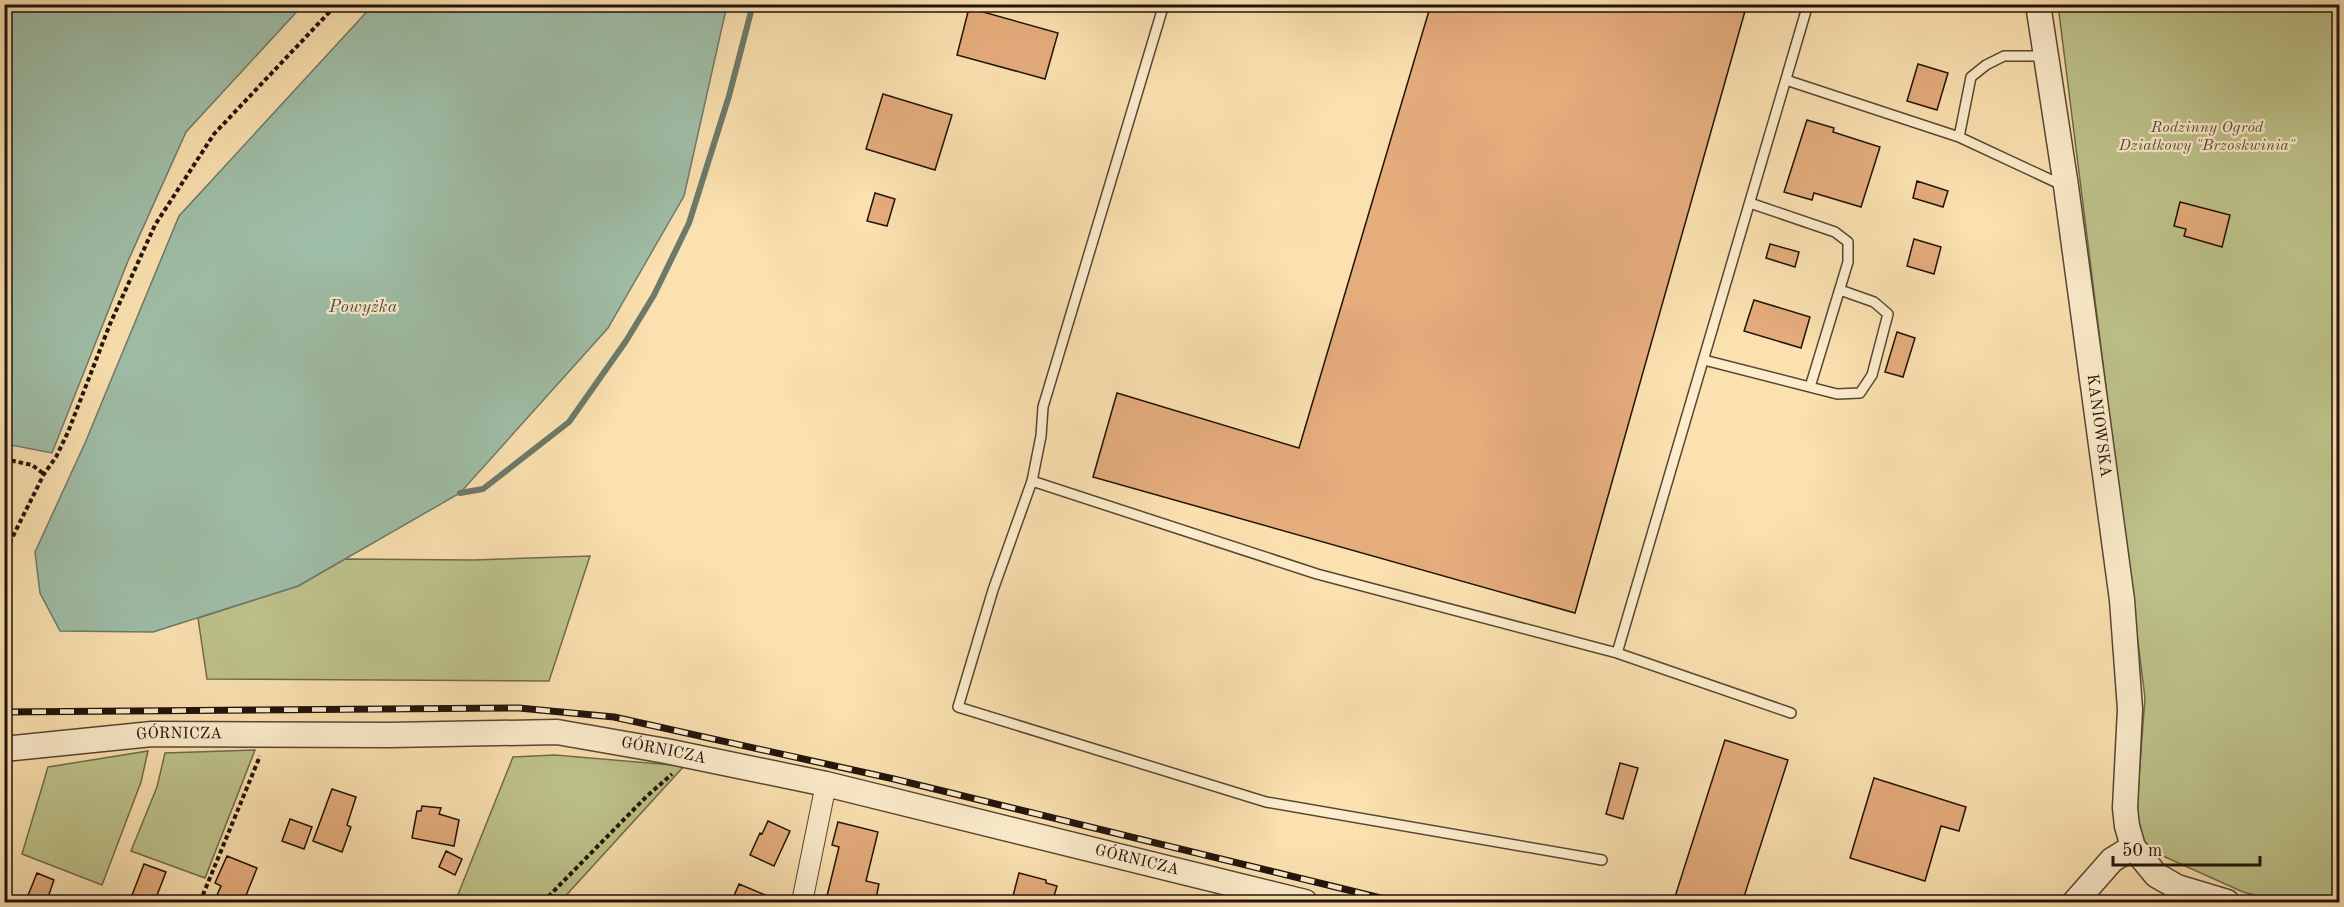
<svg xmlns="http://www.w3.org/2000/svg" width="2344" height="907" font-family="'Old Standard TT',serif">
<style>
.green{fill:#bec38b;stroke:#706b4b;stroke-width:1.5}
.water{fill:#9fbea8;stroke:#6d7a69;stroke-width:1.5}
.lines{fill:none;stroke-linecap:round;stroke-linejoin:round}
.stream{stroke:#6d7a69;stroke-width:6}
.building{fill:#e5ac7c;stroke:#21130b;stroke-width:1.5}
.service-casing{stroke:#584634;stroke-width:12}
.minor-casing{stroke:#584634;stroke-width:22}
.tertiary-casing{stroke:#584634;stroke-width:27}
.path{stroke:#21130b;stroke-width:4;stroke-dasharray:4.5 3;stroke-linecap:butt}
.service{stroke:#fceccc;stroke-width:9}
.minor{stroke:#fceccc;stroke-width:20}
.tertiary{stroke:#fceccc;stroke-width:24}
.rail-casing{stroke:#21130b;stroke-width:7}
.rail{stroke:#fceccc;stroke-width:4.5;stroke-dasharray:14;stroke-linecap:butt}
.labels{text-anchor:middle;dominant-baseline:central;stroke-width:4.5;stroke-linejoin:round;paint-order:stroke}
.park-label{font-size:16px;font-style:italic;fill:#585138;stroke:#fceccc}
.street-label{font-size:16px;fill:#21130b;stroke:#fceccc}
.water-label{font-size:18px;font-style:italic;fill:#4d4f42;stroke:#fceccc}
</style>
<rect width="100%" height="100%" fill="#fbe1b0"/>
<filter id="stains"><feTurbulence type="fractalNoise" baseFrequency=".00333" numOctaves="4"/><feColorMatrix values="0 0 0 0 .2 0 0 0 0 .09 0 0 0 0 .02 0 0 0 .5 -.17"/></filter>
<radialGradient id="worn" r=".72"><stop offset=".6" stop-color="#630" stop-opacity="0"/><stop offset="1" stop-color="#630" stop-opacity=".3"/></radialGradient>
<path class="green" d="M2058,5h281v897h-56l-40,-10 -109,-49 11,-145z
M590,556l-41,125 -342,-2 -9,-61 100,-32 47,-27 129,1z
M255,750l-50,128 -74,-27 26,-64 8,-34z
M148,751l-7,31 -39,103 -80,-31 26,-87z
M555,755l129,11 -124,136h-105l58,-145z"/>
<path class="water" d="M4,5h299l-117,127 -58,129 -76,192 -47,-9z
M373,5h354l-43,191 -76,132 -148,165 -162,93 -145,46 -93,-1 -20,-38 -5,-41 50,-109 94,-227z"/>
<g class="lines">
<path class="stream" d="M460,493l23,-4 86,-67 57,-81 28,-46 35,-72 40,-127 24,-92"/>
</g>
<path class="building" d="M1431,4h316l-172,609 -482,-136 24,-84 182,55z
M969,8l89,25 -13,46 -88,-24z
M1918,64l30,9 -11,37 -30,-9z
M883,94l69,21 -17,55 -69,-21z
M1807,120l27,8 -1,4 47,15 -19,60 -47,-14 -2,7 -28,-8z
M1917,181l31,10 -5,16 -30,-9z
M875,193l20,6 -8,27 -20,-5z
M2180,202l50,13 -8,32 -38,-11 2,-7 -12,-3z
M1914,239l27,8 -7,27 -27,-8z
M1770,244l29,8 -4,15 -29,-9z
M1754,300l56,17 -9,31 -57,-17z
M1897,332l18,6 -12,39 -18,-5z
M1725,740l63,20 -46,143h-69z
M1620,763l18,5 -15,51 -17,-5z
M1874,778l92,29 -7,24 -18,-5 -16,55 -75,-23z
M332,789l24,8 -9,28 4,2 -9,25 -29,-11z
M422,806l19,2 -2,6 20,6 -5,26 -42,-8 5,-27h4z
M290,819l22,8 -8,22 -22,-8z
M768,821l22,10 -16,35 -24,-11 10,-22 2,1z
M838,822l40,10 -12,49 13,3 -4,19h-22l-26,-7 12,-49 -7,-2z
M446,851l16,8 -7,16 -16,-8z
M227,856l30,12 -14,35h-8l-18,-8 4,-9 -6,-3z
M144,864l22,8 -12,31h-25z
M37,873l17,7 -8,23h-21z
M1019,873l27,7v3l11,3 -5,17h-12l-27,-7z
M739,884l43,18v1h-51z"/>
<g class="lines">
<g class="service-casing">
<path id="service" d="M1164,4l-121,403 -2,29 -9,45 -39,109 -35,117 308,95 336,58
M1786,80l173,57 105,49
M1959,137l12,-60 15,-12 18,-9h41
M1750,203l85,29 13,10v20l-38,125
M1704,360l133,34 23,-1 12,-18 16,-61 -14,-12 -34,-12
M1032,481l285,93 300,79 174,60
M1617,653l191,-649"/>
</g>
<g class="minor-casing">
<path id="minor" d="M802,902l24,-118"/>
</g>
<g class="tertiary-casing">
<g id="tertiary">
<path id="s1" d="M2038,4l28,182 56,414 8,109 -5,99 2,18 6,21 23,28 21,12 50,15"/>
<path id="s2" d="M4,749l148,-15 238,1 167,-3 109,19 160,33 479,118"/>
<path d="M2075,902l37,-42 21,-13"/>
</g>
</g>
<path class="path" d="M4,459l28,6 12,9
M4,557l7,-17 33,-66 12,-17 12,-25 42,-108 45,-99 59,-91 123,-130
M200,902l60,-146
M543,902l103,-105 26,-23"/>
<use href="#service" class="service"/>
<use href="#minor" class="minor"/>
<use href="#tertiary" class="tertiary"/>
<g class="rail-casing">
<path id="rail" d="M4,712l515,-4 95,9 280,62 503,123"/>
</g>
<use href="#rail" class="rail"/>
</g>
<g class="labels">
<g class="park-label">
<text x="2207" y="128">Rodzinny Ogród<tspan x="2207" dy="18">Działkowy "Brzoskwinia"</tspan></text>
</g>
<g class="street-label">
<text stroke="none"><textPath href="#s1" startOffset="426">KANIOWSKA</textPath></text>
<text stroke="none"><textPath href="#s2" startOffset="176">GÓRNICZA</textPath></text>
<text stroke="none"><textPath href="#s2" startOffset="662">GÓRNICZA</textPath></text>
<text stroke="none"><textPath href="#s2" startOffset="1148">GÓRNICZA</textPath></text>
</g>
<g class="water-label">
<text x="363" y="307">Powyżka</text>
</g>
</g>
<rect width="2344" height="907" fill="none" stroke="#fbe1b0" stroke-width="24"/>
<rect x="6" y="6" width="2332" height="895" fill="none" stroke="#21130b" stroke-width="3"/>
<rect x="12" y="12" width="2320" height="883" fill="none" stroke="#21130b" stroke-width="1.5"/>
<path d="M2113 856v9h147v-9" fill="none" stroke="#21130b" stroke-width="3"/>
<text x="2122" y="856" font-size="18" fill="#21130b" stroke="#fceccc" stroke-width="4.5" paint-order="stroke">50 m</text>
<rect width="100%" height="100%" filter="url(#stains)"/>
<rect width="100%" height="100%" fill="url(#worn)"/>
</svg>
